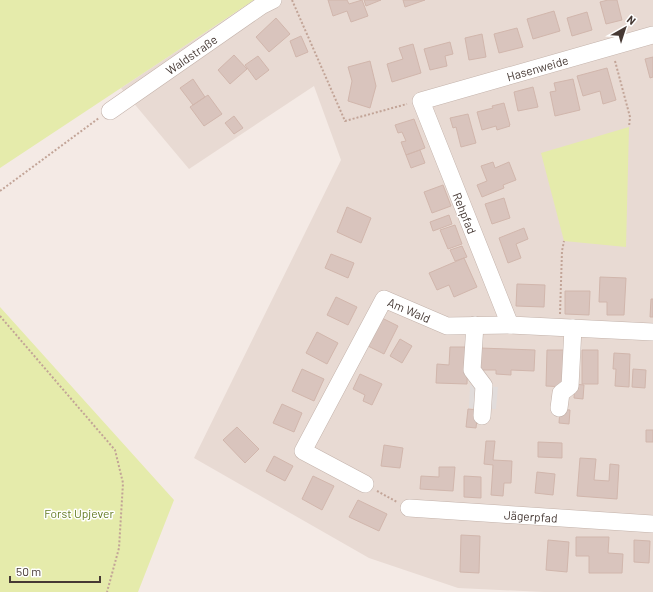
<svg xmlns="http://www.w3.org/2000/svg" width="653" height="592" font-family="Barlow,sans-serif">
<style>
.residential{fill:#e8dad3}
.green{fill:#e5ebab}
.parking{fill:#e1dcdb}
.building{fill:#d9c4bd;stroke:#d1b6ac}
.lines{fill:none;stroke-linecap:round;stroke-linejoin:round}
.minor-casing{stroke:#c3b2aa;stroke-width:18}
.path{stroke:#c2a497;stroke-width:2;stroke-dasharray:2 2;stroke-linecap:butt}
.minor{stroke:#fff;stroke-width:17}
.labels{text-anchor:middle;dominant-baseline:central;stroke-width:3;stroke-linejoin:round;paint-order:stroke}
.street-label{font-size:12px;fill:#463934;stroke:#fff}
.park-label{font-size:12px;fill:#657c24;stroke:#fff}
</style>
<rect width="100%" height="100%" fill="#f4eae5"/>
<path class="residential" d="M254,0h399v592h-109l-86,-4 -89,-30 -175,-100 147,-298 -27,-74 -125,83 -68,-81z"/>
<path class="green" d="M0,0h254l-254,168z
M629,127l-3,120 -62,-6 -23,-88z
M0,307l174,193 -36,92h-138z"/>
<path class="parking" d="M470,385l28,2 -2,22 -27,-1z"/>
<path class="building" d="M328,0h19l2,4 13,-4 6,16 -17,6 -4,-11 -14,5z
M364,0h17l-15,6z
M403,0h22l-20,7z
M608,0h9l5,20 -16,4 -6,-22z
M554,11l6,20 -27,8 -6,-20z
M587,12l5,18 -20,6 -5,-18z
M276,18l14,16 -21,18 -13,-15z
M517,28l6,19 -24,6 -5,-19z
M482,34l4,23 -17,3 -4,-22z
M301,36l7,16 -12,5 -6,-16z
M450,42l3,12 -8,2 2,10 -17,4 -6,-21z
M413,44l8,29 -29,9 -5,-18 16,-5 -4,-11z
M234,55l13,14 -17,15 -12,-14z
M258,56l11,14 -13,10 -11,-15z
M653,57v20l-3,1 -5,-19z
M370,61l6,25 -6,22 -22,-7 4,-20 -4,-14z
M607,68l9,32 -13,4 -3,-13 -17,5 -6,-20z
M193,79l12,18 -12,8 -13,-17z
M573,79l7,31 -25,6 -5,-24 6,-1 -2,-8z
M533,87l5,20 -20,4 -4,-19z
M208,95l14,19 -18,12 -14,-19z
M504,103l6,22h-1l1,1 -13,4 -1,-4 -14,4 -5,-18 16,-4 -1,-2z
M468,114l8,29 -15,4 -5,-20 -3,1 -3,-10z
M234,116l9,12 -9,6 -9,-11z
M414,119l11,29 -19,7 -5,-13 5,-1 -4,-9 -4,1 -3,-8z
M420,150l5,13 -14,5 -5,-13z
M493,162l2,6 14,-6 7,18 -13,5 1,3 -22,9 -5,-12 10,-4 -6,-15z
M443,185l8,21 -19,7 -8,-21z
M504,198l6,20 -18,6 -7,-20z
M347,207l24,11 -10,25 -24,-11z
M449,215l3,9 -19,7 -3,-9z
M455,225l7,19 -14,5 -8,-19z
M524,228l4,11 -12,5 5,14 -13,5 -9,-25z
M462,246l5,11 -12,4 -5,-11z
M331,254l23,9 -6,15 -23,-10z
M464,258l13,29 -23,10 -5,-12 -12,5 -8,-17z
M600,277l26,1 -2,37h-17v-13h-8z
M517,284l28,1 -1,22 -28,-1z
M565,291h25l-1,24 -24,-1z
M336,297l21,10 -9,18 -21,-10z
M651,299h2v18h-3z
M382,318l16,8 -14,28 -16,-8z
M317,332l21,11 -11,21 -21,-11z
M400,339l12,7 -10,17 -12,-7z
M450,347h18l-1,37 -31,-1 1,-19 12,1z
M480,348l55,2 -1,21 -23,-1v5l-15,-1v-4h-17z
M547,350h20l-1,37 -20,-1z
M582,350h16v34h-16z
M614,353l16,1 -1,33 -14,-1 1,-17h-3z
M302,369l22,10 -10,22 -22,-10z
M633,369l13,1 -1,18 -13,-1z
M360,374l22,10 -10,21 -9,-4 2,-6 -12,-6z
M575,384l9,1 -1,14 -9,-1z
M282,404l20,9 -8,19 -21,-9z
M468,409l10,1 -2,18 -10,-1z
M560,409l10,1 -1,14 -10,-1z
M237,427l22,22 -14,14 -22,-23z
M646,430h7v12h-7z
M486,441h9l-2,19 19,1 -1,22h-7l-1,13 -12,-1 2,-30 -9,-1z
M538,442l24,1v15l-24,-1z
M384,445l19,3 -3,20 -19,-2z
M274,456l19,10 -8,15 -19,-10z
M580,458l16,1 -2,21 15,1 1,-17 9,1 -2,34 -40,-3z
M439,467h16l-2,24 -33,-2 1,-13 18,1z
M537,472l18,2 -2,21 -18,-2z
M313,476l21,10 -12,24 -20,-11z
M464,476l17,1v21l-17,-1z
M358,500l29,14 -8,17 -30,-14z
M461,535l19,1 -1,37 -19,-1z
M576,537h33l-1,16 15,1 -1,19h-33v-17h-13z
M548,540l21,2 -2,30 -21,-2z
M634,540l16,1 -1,22 -15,-1z"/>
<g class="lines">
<g class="minor-casing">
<g id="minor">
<path id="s1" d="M110,111l151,-105 12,-6"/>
<path d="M475,325l-3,45 12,16 -2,30"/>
<path id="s2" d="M510,325l-89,-224 232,-66"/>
<path d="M559,408l2,-15 9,-7 3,-58"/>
<path id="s3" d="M365,484l-62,-33 81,-152 63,27 63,-1 143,7"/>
<path id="s4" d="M409,508l244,16"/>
</g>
</g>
<path class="path" d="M292,0l53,121 62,-17
M615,61l15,56 -1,10
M0,191l99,-73
M560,314l2,-63 2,-10
M0,316l115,134 8,33 -4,65 -12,44
M377,491l20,11"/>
<use href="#minor" class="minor"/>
</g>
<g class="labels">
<g class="street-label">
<text stroke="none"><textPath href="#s1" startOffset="99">Waldstraße</textPath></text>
<text stroke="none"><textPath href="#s2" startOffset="362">Hasenweide</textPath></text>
<text transform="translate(465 213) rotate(68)">Rehpfad</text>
<text stroke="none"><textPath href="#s3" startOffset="270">Am Wald</textPath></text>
<text stroke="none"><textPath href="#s4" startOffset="122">Jägerpfad</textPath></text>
</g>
<g class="park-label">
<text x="79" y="513">Forst Upjever</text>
</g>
</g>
<g transform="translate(625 28) rotate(39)" stroke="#ffffff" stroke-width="3" paint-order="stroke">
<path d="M0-3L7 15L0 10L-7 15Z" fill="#463934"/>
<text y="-6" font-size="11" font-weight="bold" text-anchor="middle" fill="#463934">N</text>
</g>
<path d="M10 576v6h90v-6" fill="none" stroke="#463934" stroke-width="2"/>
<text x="16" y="576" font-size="12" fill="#463934" stroke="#ffffff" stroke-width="3" paint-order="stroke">50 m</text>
</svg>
